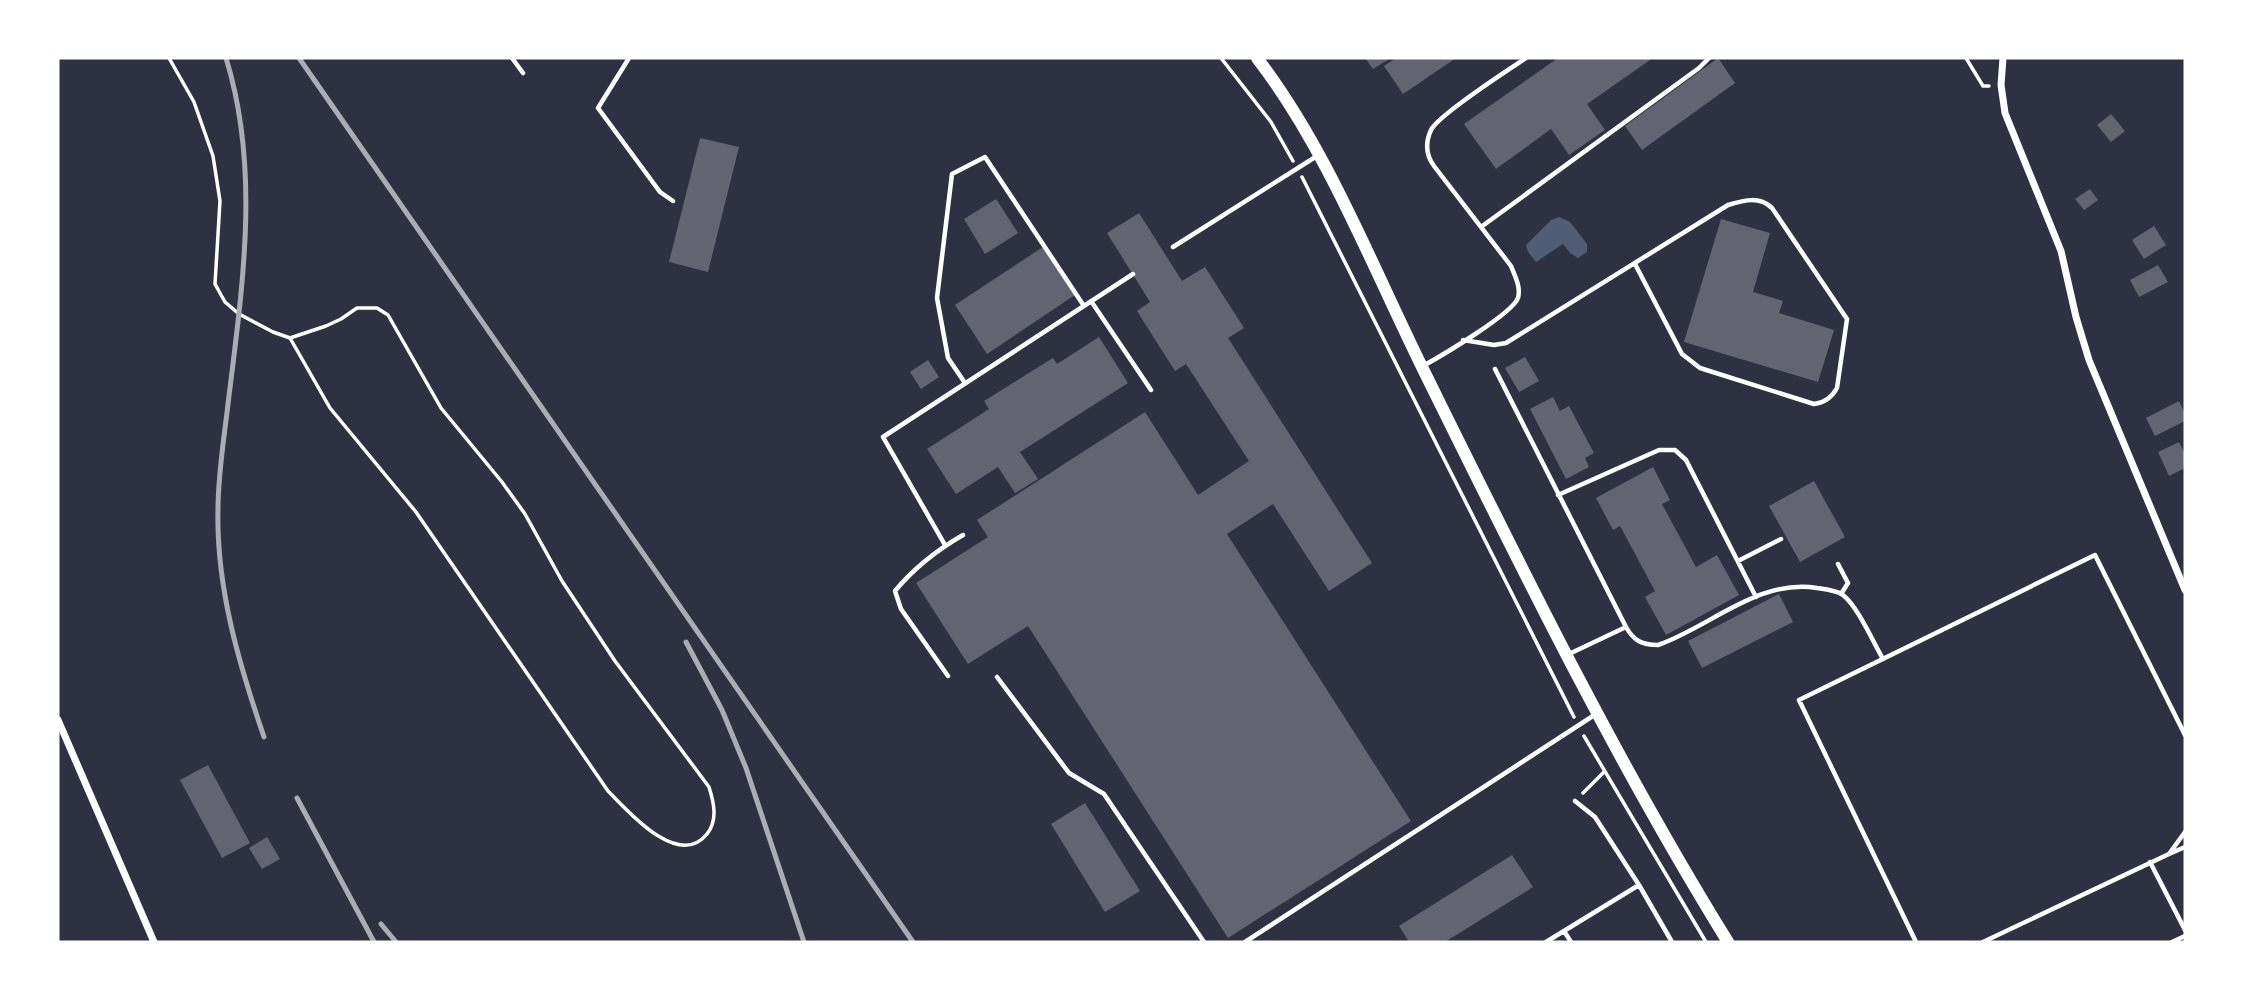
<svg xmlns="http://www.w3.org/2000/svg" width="2243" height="1000" font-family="'PT Sans',sans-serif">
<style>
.water{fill:#4f5d75}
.building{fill:#626471}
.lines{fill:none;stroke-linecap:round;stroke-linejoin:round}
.path{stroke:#fff;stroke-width:3.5}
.service{stroke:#fff;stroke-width:4.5}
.minor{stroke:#fff;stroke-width:7}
.secondary{stroke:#fff;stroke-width:12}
.rail{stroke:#abadb3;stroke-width:5}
</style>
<rect width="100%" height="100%" fill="#2d3142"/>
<path class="water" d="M1559,217l11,5 17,22v8l-9,6 -8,-5 -7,-9 -27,18 -8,-10 -2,-7 25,-25z"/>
<path class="building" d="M1365,58h26l-18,11z
M1396,58h60l-53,36 -19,-28z
M1558,58h95l-66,46 18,26 -36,25 -18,-26 -55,40 -32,-45z
M1718,58l17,25 -93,67 -17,-24z
M2111,114l14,17 -14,11 -14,-17z
M700,138l39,9 -31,125 -39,-10z
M2090,189l8,11 -14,10 -9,-11z
M996,199l22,34 -33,21 -21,-35z
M1139,213l43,68 23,-14 39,61 -16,10 144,225 -43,28 -56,-87 -46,30 184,287 -183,117 -200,-312 -60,38 -52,-81 72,-46 -11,-17 168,-108 53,83 51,-34 -63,-97 -11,7 -38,-60 13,-9 -43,-69z
M1721,219l49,14 -17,59 30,9 -4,12 55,17 -16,52 -134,-40z
M2154,226l12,19 -22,14 -12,-19z
M1043,247l32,48 -88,59 -32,-49z
M2158,265l10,17 -29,15 -9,-17z
M1099,337l29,46 -108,69 18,27 -23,14 -17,-26 -42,27 -29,-45 62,-40 -5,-8 69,-43 4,6z
M1525,357l14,24 -20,11 -14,-24z
M928,360l11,17 -18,12 -11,-17z
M1553,397l7,14 9,-5 25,47 -9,5 4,9 -23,12 -36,-70z
M2179,401l6,13v7l-30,15 -9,-18z
M2179,442l6,12v14l-16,8 -11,-24z
M1653,467l17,33 -8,4 34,63 21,-12 22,40 -73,40 -21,-38 10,-6 -35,-65 -7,4 -17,-32z
M1814,481l31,56 -45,25 -31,-56z
M1779,594l14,28 -91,46 -14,-27z
M208,765l42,78 -28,15 -42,-78z
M1085,803l55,88 -35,21 -54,-88z
M267,837l13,22 -18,10 -13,-21z
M1512,855l21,32 -88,55h-36l-10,-16z"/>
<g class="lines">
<path class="path" d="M169,58l25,44 19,54 7,45 -5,83 10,18 14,12 34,18 17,6 36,-12 15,-7 16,-11h20l11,7 53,93 61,74 23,32 37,67 53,80 94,126c5,16 9,33 -2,47 -29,36 -80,-24 -99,-43l-192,-279 -86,-104 -40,-70
M1221,58l50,64 22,39
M1966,58l17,28h6
M1302,177l272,540
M1584,736l122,206
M1583,793l21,-21"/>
<path class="service" d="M512,58l11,15
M629,58l-31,50 62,84 13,9
M1481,227l218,-159 10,-10
M1173,247l144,-91
M1091,301l60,89
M1463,340l31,5 12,-2 222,-138c17,-5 31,-9 44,3l75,111 -10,69c-5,9 -13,15 -23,16l-114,-36 -18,-14 -47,-90
M1423,366c18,-10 89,-52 95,-68 3,-11 -3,-22 -7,-32l-77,-100c-8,-11 -9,-23 -3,-36 7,-15 77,-60 95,-72
M1495,369l131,258
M965,383l-17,-25 -11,-60 15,-124 33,-17 99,149
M1558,495l101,-45h16l11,10 70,137
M945,545l-62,-108 250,-163
M1738,561l43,-22
M1838,564l10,19 -7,11
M1569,654l57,-27c8,14 16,18 32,18 52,-18 101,-67 159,-57 8,1 19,2 26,7 15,12 30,47 40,64
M948,676l-47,-67 -6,-18c19,-23 42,-41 68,-56
M997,677l72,96 35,21 100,148
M1575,801l20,16 44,68 33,57
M2169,854l16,-7
M2150,862l35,68
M1564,931l7,11
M1245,942l351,-228
M1546,942l93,-57
M1916,942l-117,-242 296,-145 90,180
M1983,942l186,-88 16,-22
M2172,942l13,-6"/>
<path class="minor" d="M2003,58l-2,27 4,28 56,138 15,66 13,43 96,230
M58,720l96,222"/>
<path class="secondary" d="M1257,58c70,91 115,208 166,311 96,194 191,389 305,573"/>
<path class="rail" d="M226,58c35,113 16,231 2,346 -4,35 -10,70 -10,105 -2,78 21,155 46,228
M299,58l614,884
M686,642l36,68 24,58 58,174
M297,798l77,144
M381,924l15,18"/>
</g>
<rect width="2243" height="1000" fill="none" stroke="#ffffff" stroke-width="119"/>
</svg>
